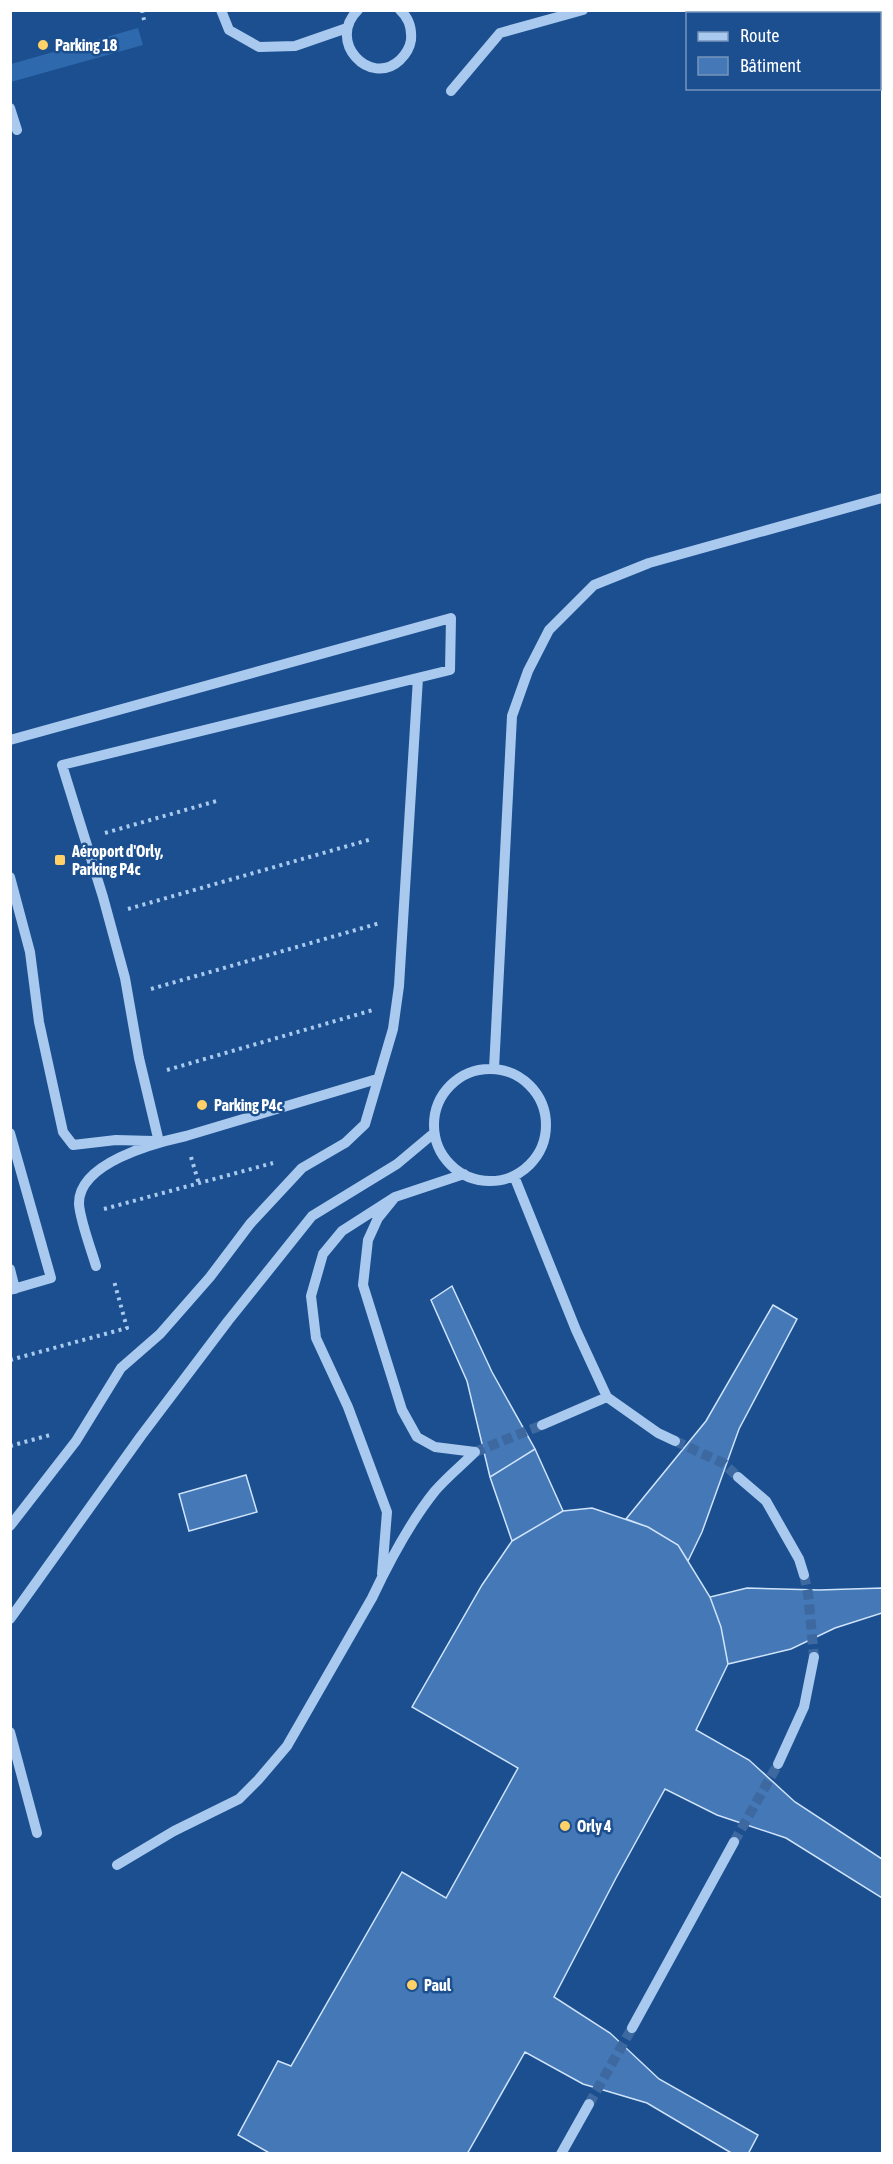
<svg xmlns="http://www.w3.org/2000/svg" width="893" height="2164" font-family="'Asap Condensed',sans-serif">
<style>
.green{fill:#2e69ad}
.building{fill:#4478b7;stroke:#cfe3fa;stroke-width:1.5}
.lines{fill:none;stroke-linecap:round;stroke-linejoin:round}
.minor-tunnel{stroke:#3d69a0;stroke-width:10;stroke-dasharray:10 5;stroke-linecap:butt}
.path{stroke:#a9c9ee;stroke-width:4;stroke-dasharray:3 4.5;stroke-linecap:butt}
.minor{stroke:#a9c9ee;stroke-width:10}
.poi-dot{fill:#ffd166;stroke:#1b4f8f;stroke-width:2}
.labels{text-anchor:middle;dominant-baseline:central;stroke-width:5;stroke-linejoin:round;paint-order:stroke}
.poi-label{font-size:16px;font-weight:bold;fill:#fff;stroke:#1b4f8f;text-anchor:start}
</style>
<rect width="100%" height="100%" fill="#1b4f8f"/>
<path class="green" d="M138,28l5,17 -132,37v-18z"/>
<path class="building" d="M452,1286l40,86 43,77 -45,28 -23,-96 -36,-81z
M773,1305l24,14 -58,110 -37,103 -14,29 -10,-16 -30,-18 -22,-8 80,-98z
M535,1449l28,62 -51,30 -22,-64z
M246,1475l11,37 -68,19 -10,-37z
M592,1508l56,19 30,18 32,52 11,30 7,37 -32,66 53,30 46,42 87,57v39l-96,-60 -69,-23 -52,-26 -49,89 -62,119 56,36 49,46 99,56 -10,19h-15l-86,-51 -64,-19 -58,-32 -58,102h-196l-33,-19 40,-74 13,5 111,-194 44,26 72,-130 -106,-61 70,-122 30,-44 51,-30z
M747,1588l72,2 63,-2v25l-47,15 -44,21 -63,15 -7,-37 -11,-30z"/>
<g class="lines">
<path class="minor-tunnel" d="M675,1441l48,22 15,14
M475,1452l67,-27
M804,1575l4,18 6,64
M734,1842l44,-78
M589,2104l43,-76"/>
<path class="path" d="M142,10l2,10
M105,833l115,-33
M128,909l244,-70
M151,989l229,-66
M167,1070l206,-60
M191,1157l8,27
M104,1209l169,-46
M10,1360l117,-32 -13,-47
M10,1446l40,-11"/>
<path class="minor" d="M221,10l8,20 30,17 36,-1 52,-18
M358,10c-32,31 12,78 42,50 6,-6 10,-13 11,-20 1,-12 -2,-22 -11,-30
M451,91l49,-58 83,-23
M10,108l7,22
M10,740l441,-122 -1,52 -388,95 41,132 22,81 14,80 20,84
M10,877l20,75 9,70 24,110 10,13 43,-5 37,1
M494,1069l18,-353 16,-45 21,-41 45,-45 55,-22 233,-65
M434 1125a56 56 0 1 1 112 0a56 56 0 1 1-112 0Z
M10,1133l41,145 -41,12
M464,1174l-69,23 -17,21 -10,22 -5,45 39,125 15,27 18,10 40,5
M514,1176l62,154 31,67 51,36 17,8
M96,1266c-5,-17 -16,-46 -17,-62 -1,-41 75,-61 107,-68l191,-57
M10,1269l5,20
M542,1425l65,-28
M738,1477l28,24 33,58 5,16
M10,1526l66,-85 45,-73 39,-34 50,-57 40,-53 52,-56 43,-25 20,-19 28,-95 6,-43 19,-308
M382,1574l5,-62 -39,-105 -32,-69 -5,-42 12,-42 19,-23 53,-34
M10,1619l131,-183 87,-115 84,-105 85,-52 37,-31
M10,1732l27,101
M778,1764l26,-57 10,-50
M117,1865l57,-34 65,-32 19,-19 29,-34 85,-148c17,-36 38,-76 63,-107 12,-14 27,-26 40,-39
M632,2028l102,-186
M561,2154l28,-50"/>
</g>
<g class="poi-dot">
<circle cx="43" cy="45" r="6"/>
<rect x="54" y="854" width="12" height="12" rx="3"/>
<circle cx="202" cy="1105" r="6"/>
<circle cx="565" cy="1826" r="6"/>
<circle cx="412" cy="1985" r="6"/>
</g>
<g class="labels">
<g class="poi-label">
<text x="55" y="45">Parking 18</text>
<text x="72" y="851">Aéroport d'Orly,<tspan x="72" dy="18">Parking P4c</tspan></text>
<text x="214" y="1105">Parking P4c</text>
<text x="577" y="1826">Orly 4</text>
<text x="424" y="1985">Paul</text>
</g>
</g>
<rect width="893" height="2164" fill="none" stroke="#ffffff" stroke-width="24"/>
<rect x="686" y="12" width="195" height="78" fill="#1b4f8f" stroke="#7695bc" stroke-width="1.5"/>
<rect x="698" y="32" width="30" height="9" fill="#a9c9ee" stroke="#7695bc" stroke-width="1.5"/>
<text x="740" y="42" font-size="18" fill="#ffffff">Route</text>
<rect x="698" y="57" width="30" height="18" fill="#4478b7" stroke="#7695bc" stroke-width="1.5"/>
<text x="740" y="72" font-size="18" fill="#ffffff">Bâtiment</text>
</svg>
